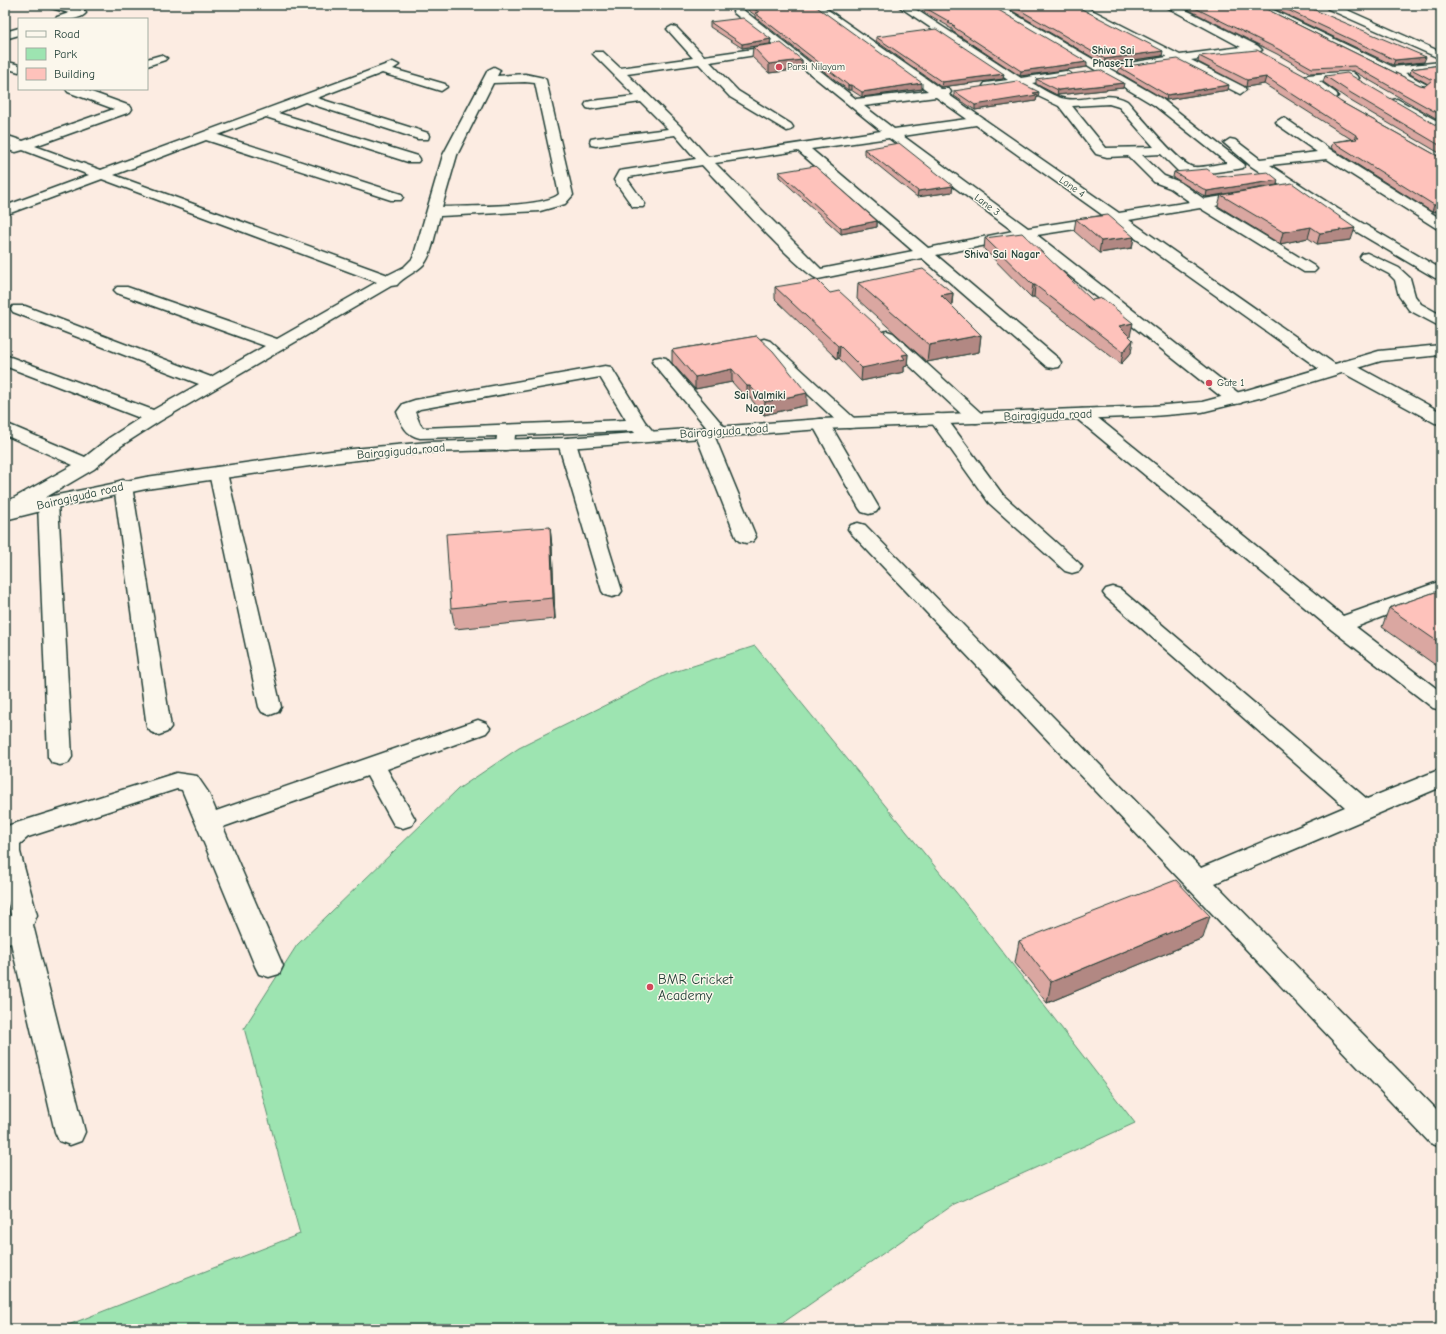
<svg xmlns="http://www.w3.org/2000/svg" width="1446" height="1334" font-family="'Comic Neue',sans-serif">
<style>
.green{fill:#9de4b1;stroke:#5e9072}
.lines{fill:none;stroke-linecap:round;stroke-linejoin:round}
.minor-casing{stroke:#1f3d34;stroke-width:3}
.tertiary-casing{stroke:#1f3d34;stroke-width:3}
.minor{fill:#fbf7ec;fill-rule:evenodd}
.tertiary{fill:#fbf7ec;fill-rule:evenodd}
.wall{fill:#daa7a1;stroke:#1f3d34}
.shaded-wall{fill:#b28883;stroke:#1f3d34}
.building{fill:#fec2bb;stroke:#1f3d34}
.poi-dot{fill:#d1495b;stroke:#fbf7ec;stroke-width:1.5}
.labels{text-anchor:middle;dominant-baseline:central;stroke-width:3;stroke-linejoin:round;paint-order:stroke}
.far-poi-label{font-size:10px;fill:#1f3d34;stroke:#fbf7ec;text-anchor:start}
.far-street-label{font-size:10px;fill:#1f3d34;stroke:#fbf7ec}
.far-neighbourhood-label{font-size:11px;font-weight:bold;fill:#1f3d34;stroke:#fbf7ec}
.street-label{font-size:12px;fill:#1f3d34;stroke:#fbf7ec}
.near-poi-label{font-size:14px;fill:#1f3d34;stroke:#fbf7ec;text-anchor:start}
</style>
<rect width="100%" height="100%" fill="#fcece2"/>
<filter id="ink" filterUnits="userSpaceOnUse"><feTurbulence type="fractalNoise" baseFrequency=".025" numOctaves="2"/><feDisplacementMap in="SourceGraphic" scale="8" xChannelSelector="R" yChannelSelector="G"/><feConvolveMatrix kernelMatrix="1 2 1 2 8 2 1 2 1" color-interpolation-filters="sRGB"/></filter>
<g filter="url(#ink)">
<path class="green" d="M755,646l209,256 171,221 -182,82 -179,124h-716l242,-95 -56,-206 53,-83 161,-156 61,-41 149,-74z"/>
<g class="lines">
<g class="minor-casing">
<path id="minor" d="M47,5h17l21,6 1,2c-7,8 -21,6 -30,6l1,-2 12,-4 -21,-6z
M809,5h12l120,84h8l2,3 -2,3 170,118 71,-11 -20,-14 -16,-6 -26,-26 -21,1 -11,-3 -37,-48 -42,-20 -28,4 -4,-1 -2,-3 2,-3 23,-3 -111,-75h12l112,73 45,-7 4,2 2,2 -2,2 -38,6c9,5 23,15 34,16 20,3 42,-9 61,2 12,13 52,63 66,66 10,1 23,-3 34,-4l-73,-58 -164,-98 1,-2h8l163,94 83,66 -2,3 -5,1 -44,6 -16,-4 -17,-17 -19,1 22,21 16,6 24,17 46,-7 5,1 2,3 -2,3 -40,7 99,60 3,3 -3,3h-10l-104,-64 -71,12 207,145 7,-4 6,1 92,50v12l-6,-1 -97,-53 -7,4 -6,-1 -211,-150 -77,12 204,160 3,4 -3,4 -6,1 -6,-1 -207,-165 -86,17 123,104 2,4 -2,4 -6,1 -6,-1 -125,-109 -104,21c-17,-5 -98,-95 -116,-114l-73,12 -1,3 17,24 -2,3h-10l-19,-27 5,-9 77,-12 -21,-24 -79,11 -5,-1 -1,-3 1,-3 5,-1 72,-9 -27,-27 -50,7 -4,-1 -2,-3 2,-3 4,-1 44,-5 -42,-42 2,-2h8l17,16 73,-10 -26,-29 5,-3 4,1 28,29 71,-10 -41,-33 -1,-2 5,-3 4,1 114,90 72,-8zM782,51l99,80 -173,26 -26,-29 -55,-54 72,-10 31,33 57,34 4,-1 2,-3 -2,-3 -53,-33 -28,-29zM936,97l31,22 -73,10 -30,-23zM1109,104l10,3 35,40 -48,1 -34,-42zM976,125l128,91 -76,12 -125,-92zM889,138l124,93 -85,17 -117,-99zM798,151l115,100 -92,18 -106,-106z
M1069,5h13l98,50 61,-8 -78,-42h13l82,41 4,4 -6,3 -5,-1 -60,8 53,27 2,3 -6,4 -63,-32 -50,7 -4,-1 -2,-2 2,-2 44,-7z
M1250,5h13l130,62 48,-5v6l-36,5 24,13 -6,4 -4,-1z
M1328,5h8l105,47v7l-113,-50 -1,-2z
M19,28v7l-14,4v-7z
M161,55l6,3 -2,2 -18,6v-7z
M5,61l14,4v7l-14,-4z
M393,62l6,3 -6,4 52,15 2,3 -6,4 -59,-18 -65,25 111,35 1,3 -1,3h-10l-113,-37 -27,11 140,43 2,3 -2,3h-10l-142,-45 -48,18 183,59 2,3 -2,3h-10l-185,-60 -92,35 274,100 16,-8 9,-9 30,-103 45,-85 6,-3 6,3 -3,6 28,-2 19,4 2,2 27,115 -8,9 -25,7 -100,5c-4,12 -8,40 -16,48 -7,8 -21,13 -27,21l-6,1 -231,135 -39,25 -27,23 -51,30 5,-2 7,2 3,4 14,254 -4,6 -8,2 -8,-2 -4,-6 -10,-254 3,-3 -16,9 -20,7v-13l68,-38 -68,-30v-12l80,34 24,-19 31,-20 -135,-52v-11l148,55 46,-26 -186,-72 -2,-3 2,-3h12l186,71 54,-31 -148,-53 -3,-3 3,-3h10l150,52 100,-57 -275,-103 -97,36v-9l84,-31 -66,-25 -7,2 -5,-1 -1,-3 1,-2 -6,-3v-8l18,6 91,-32 -46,-17 -2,-3h17l47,17 2,3 -2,3 -95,34 66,24zM525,82l10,1 24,111c-14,14 -94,12 -117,13l15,-52 36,-72z
M1348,71l4,1 7,6 -2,2 -4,2 -7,-4 -27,3 17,12 2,3 -6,4 -4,-1 -26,-20 6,-4z
M1397,99l44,24v9l-48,-26 -2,-3 2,-3z
M1282,118l4,1 48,33 107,67v10l-5,-1 -109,-69 -57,6 68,44 103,60v10l-6,-1 -134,-79 -50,-33 -27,-23 6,-4 5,1 25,19 57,-7 -39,-27 -2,-3z
M1367,253l32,15 11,10 5,18 6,8 20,11v12l-32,-17 -10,-14 -4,-16 -6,-6 -27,-14 -2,-3 2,-3z
M887,331l6,2 89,81 3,4 -3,4 -6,1 -6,-1 -89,-83 -2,-3 2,-3z
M764,339l6,2 85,78 3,4 -3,4 -6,1 -6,-1 -85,-80 -2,-3 2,-3z
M660,357l6,1 62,73 -3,4 -6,1 -5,-1 42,102 -3,4 -7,2 -7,-2 -3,-4 -41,-104 3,-4 9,-1 -55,-66 2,-4z
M605,366l6,1 34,55 12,14 -3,4c-10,2 -14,-2 -21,-9l-118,4 -1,10 -3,4 -6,1 -6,-1 -3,-4 1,-9 -77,2c-14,-3 -18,-13 -23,-26l6,-8 12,-4zM600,377l26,43 -203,8 -3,-4 -5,-12 5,-3z
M1082,409l6,1 255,206 98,-35v13l-85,33 85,65v18l-8,-2 -101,-78 -256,-212 -3,-4 3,-4z
M938,414l6,1 59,80 76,68 3,4 -3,4 -7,2 -7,-2 -76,-68 -60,-84 3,-4z
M821,419l6,1 3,4 49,84 -3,4 -7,2 -7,-2 -3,-4 -47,-84 3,-4z
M567,438l6,1 3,4 46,148 -3,4 -7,2 -7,-2 -3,-4 -44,-148 3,-4z
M218,467l7,2 2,4 54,234 -3,5 -8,3 -8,-3 -3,-5 -50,-234 2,-4z
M123,480l7,2 2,4 39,241 -4,5 -8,3 -8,-3 -4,-5 -33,-241 2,-4z
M858,523l7,2 336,343 144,-61 -239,-210 -3,-4 3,-4 7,-2 7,2 247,210 74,-30v18l-226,96 226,231v33l-11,-4 -579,-610 -3,-4 3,-4z
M478,720l8,3 4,5 -4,5 -99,36 28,50 -3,6 -9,3 -9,-3 -27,-49 -144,51 60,139 -4,8 -10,3 -10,-3 -4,-8 -73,-176 -5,-1 -149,48 -8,7v8l17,63 -4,10 52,207 -4,9 -11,4 -11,-4 -4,-9 -44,-189 -6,2v-24l6,-6 -6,-22v-64l5,-4 166,-52 21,3 11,16 8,19z"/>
</g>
<g class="tertiary-casing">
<path id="tertiary" d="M1441,345v10l-60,6 -122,37 -57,14 -49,4 -332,13 -254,19 -138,4 -98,11 -185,26 -97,20 -44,11v-12l43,-11 98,-20 185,-26 98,-9 138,-4 254,-19 332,-13 49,-4 45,-12 132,-39z"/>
</g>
<use href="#minor" class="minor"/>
<use href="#tertiary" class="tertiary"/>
</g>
<path class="wall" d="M745,5h69l108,84 -60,8 -11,-7h-3l-93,-73v-2l-10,-7z
M1002,5h72l88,51 -58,8z
M1179,5h79l162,80 5,1 3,-2 -18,-10 1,-5 30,-4v56l-88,-50 -43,2 -33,-19z
M1266,5h37l121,57 -31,3z
M922,6h69l96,61 -67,9 -68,-45v-2l-4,-2v-1l-26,-15z
M710,22l61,17 -1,5 -28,4 -32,-21z
M876,37l127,42 -62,8 -65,-46z
M753,47l49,13v9l-33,4 -17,-16z
M1199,56l142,46 100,56v53l-9,1 -101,-64 2,-6 18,-3 -87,-55 -18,3 -48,-25z
M1119,67l109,23 -62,10 -48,-28z
M1325,76l116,52v26l-92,-54 -26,-18z
M1036,79l87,9 -66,7 -21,-11z
M954,91l84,6h-1l-1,4 -61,9 -21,-14z
M864,149l88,43 -35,5 -53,-43z
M779,172l98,49v6l-36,7 -62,-57z
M1174,172l103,13 63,33 11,22 -34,4 -9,-6 -28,6 -62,-38 3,-11 -15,2 -33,-20z
M1076,219l58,18 -2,11 -33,5 -25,-22z
M985,238l107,62 38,36h-1l2,17 -10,11 -87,-67h-3l-47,-48z
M858,283l95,10 -1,13 29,29 -2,17 -52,10 -70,-63z
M775,287l55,6 78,61 -1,12 -3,1v5l-43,9 -22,-23 -2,1 -62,-60z
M757,336l50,69 -43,10 -14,-17 -3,1 -15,-17 -37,7 -23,-26v-13z
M550,527l2,20 3,72 -100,10 -4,-21z
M1441,590v79l-59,-42 7,-19z
M1203,938l-156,65 -32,-40 4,-22z"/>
<path class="shaded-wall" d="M771,39l-1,5 -28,4v-4z
M1163,51l-1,5 -58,8 1,-5z
M1426,57l-2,5 -31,3 2,-5z
M802,60v9l-33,4v-9z
M1087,62v5l-67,9 1,-5z
M1004,74l-1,5 -62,8 1,-5z
M1266,77l-2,7 -18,3 1,-7z
M922,83v6l-60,8v-5z
M1124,83l-1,5 -66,7 1,-5z
M848,85h3v5h-3z
M1229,85l-1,5 -62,10 1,-5z
M1039,92l-1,5h-1l-1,4 -61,9v-5l58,-12z
M1278,180l-1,5 -71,12 1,-6z
M953,186l-1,6 -35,5 1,-6z
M1441,204v7l-9,1 2,-7z
M877,221v6l-36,7v-6z
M1311,227l-3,11 -28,6 3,-12z
M1355,228l-4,12 -34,4 3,-11z
M1134,237l-2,11 -33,5 2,-12z
M1033,285h2l-1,12h-3z
M953,293l-2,16 -10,-14z
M1133,323l-3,13 -13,3 2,-13z
M981,335l-2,17 -52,10 2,-17z
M1133,340l-2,13 -10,11 2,-12z
M838,346h2l-1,12 -2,1z
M908,354l-1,12 -3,1v5l-43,9 1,-13 40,-13z
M732,369v13l-37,7v-12z
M747,386h3v12l-3,1z
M807,393v12l-43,10 1,-13z
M550,527l2,20 3,72 -2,-21z
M1210,916l-7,22 -156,65 4,-21z"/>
<path class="building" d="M747,5h67l108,78 -60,9 -11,-7h-3l-93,-72 4,-1z
M933,5h57l97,57 -66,9 -69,-45h3l-7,-3 2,-1 -28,-16z
M1011,5h63l89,46 -58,8z
M1189,5h69l162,80 5,1 7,-6 -21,-11 30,-4v50l-87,-49 -42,2 -34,-19z
M1277,5h26l123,52 -31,3z
M743,18l28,21 -29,5 -32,-22z
M936,29l68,45 -62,8 -66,-45z
M781,43l21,17 -33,4 -16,-17z
M1257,50l48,26 36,26 100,56v46l-7,1 -101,-63 24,-3 -2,-2h4l-93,-60 -19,3 -48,-24z
M1178,59l51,26 -62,10 -48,-28z
M1100,70l24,13 -66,7 -22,-11z
M1347,73l94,55v18l-90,-53 -26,-17z
M1017,81l22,11 -6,1 4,2 -62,10 -21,-14z
M899,143l54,43 -35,5 -54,-42z
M815,166l62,55 -36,7 -62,-56z
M1207,169l11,8 50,-5 10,8 -71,11 -33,-19z
M1292,183l48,34h-1l16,11 -35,5 -9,-6 -28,5 -62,-37z
M1108,215l26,22 -33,4 -25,-22z
M1022,233l70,67 10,-2 31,25 -14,3 14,14 -10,12 -88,-67h-2l-48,-47z
M923,269l30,24 -12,2 40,40 -52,10 -71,-62z
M817,280l13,13 9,-2 69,63 -6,1 3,4 -43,9 -22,-22h-2l-63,-59z
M757,336l16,15 34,42 -42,9 -15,-16h-3l-15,-17 -37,8 -23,-27z
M550,527l3,71 -102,10 -5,-74z
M1441,590v54l-52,-36z
M1176,880l34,36 -159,66 -32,-41z"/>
</g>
<g class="poi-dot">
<circle cx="779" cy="67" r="4"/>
<circle cx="1209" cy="383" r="4"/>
<circle cx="650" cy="987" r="4"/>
</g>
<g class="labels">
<g class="far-poi-label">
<text x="787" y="67">Parsi Nilayam</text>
<text x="1217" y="383">Gate 1</text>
</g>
<g class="far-street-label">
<text transform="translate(1072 187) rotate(35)">Lane 4</text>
<text transform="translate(987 205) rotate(37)">Lane 3</text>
</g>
<g class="far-neighbourhood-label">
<text x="1113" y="50">Shiva Sai<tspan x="1113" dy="13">Phase-II</tspan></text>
<text x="1002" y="254">Shiva Sai Nagar</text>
<text x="760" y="395">Sai Valmiki<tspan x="760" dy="13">Nagar</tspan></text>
</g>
<g class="street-label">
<text transform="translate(1048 415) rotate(-2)">Bairagiguda road</text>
<text transform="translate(724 431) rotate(-4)">Bairagiguda road</text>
<text transform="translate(401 451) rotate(-5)">Bairagiguda road</text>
<text transform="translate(80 496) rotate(-13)">Bairagiguda road</text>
</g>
<g class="near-poi-label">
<text x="658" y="979">BMR Cricket<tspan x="658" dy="16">Academy</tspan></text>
</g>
</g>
<rect width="1446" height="1334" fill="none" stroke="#fbf7ec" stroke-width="20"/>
<rect x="10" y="10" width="1426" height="1314" fill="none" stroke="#1f3d34" stroke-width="1.5" filter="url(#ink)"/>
<rect x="18" y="18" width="130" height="72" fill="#fbf7ec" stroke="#a3ada2"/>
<rect x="26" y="31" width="20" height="6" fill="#fbf7ec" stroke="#a3ada2"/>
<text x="54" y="38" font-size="12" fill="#1f3d34">Road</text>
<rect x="26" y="48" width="20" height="12" fill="#9de4b1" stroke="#a3ada2"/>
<text x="54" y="58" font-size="12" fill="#1f3d34">Park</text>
<rect x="26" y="68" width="20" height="12" fill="#fec2bb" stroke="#a3ada2"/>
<text x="54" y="78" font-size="12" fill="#1f3d34">Building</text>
</svg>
